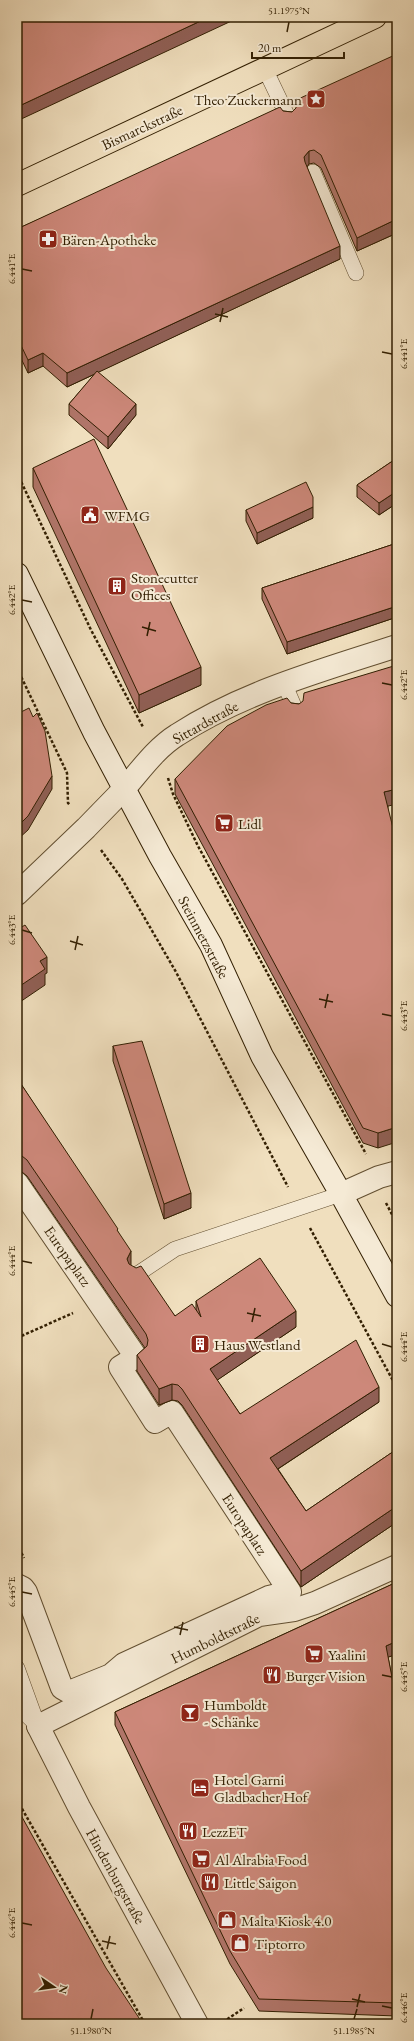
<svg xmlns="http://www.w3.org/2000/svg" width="414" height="2041" font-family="'EB Garamond',serif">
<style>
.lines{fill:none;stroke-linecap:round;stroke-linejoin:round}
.service-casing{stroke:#624f31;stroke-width:16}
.pedestrian-casing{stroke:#624f31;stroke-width:24}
.minor-casing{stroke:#624f31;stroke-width:24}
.tertiary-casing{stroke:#624f31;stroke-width:24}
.secondary-casing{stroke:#321f02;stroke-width:24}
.primary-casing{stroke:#321f02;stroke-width:24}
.path{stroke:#321f02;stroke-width:2.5;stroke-dasharray:3 2;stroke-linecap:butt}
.service{stroke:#f5ead5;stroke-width:15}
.pedestrian{stroke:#f5ead5;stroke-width:22}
.minor{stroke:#f5ead5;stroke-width:22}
.tertiary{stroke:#f5ead5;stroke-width:22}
.secondary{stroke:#f5ead5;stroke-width:22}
.primary{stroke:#f0dfbe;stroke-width:22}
.wall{fill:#b07569;stroke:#321f02}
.shaded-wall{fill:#905f55;stroke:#321f02}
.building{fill:#cd887a;stroke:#321f02}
.ticks{fill:none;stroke:#321f02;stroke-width:1.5}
.labels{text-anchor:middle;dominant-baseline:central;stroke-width:4;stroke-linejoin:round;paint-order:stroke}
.poi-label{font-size:15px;fill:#321f02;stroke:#f5ead5;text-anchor:start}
.street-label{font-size:15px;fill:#321f02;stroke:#f5ead5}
.neatline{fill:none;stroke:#321f02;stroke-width:1.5}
.ticks-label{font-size:10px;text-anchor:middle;fill:#321f02}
</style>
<rect width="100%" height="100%" fill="#f0dfbe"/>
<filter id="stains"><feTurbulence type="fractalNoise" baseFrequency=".005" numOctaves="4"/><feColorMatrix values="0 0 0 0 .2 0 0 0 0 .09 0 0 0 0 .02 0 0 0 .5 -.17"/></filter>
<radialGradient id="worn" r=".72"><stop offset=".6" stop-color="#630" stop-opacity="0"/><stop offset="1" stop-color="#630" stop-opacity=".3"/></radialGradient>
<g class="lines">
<g class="service-casing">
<path id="service" d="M265,69l23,48
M313,172l43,101
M284,683l12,28
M136,1275l39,-26 166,-55
M17,1668l21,58
M17,1706l19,18"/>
</g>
<g class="pedestrian-casing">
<path id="pedestrian" d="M17,1183l119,174 -16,10 35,55 17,-10 118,180 -21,5 -145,67 -13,11 -42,17 -7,-4 -36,-96 -3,-4 -6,-3"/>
</g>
<g class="minor-casing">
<path id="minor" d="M124,789c16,-18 32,-41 53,-54 66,-43 146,-65 220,-89
M341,1194l38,-17 18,-5
M38,1726l221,-111 35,-5 21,-7 82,-37"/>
</g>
<g class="tertiary-casing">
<path id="tertiary" d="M17,894l69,-66 38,-39
M38,1726l41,81 118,217"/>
</g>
<g class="secondary-casing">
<path id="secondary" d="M17,574l77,158 66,124 51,89 51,111 79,138 56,102"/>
</g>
<g class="primary-casing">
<path id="primary" d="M17,185l358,-168"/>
</g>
<path class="path" d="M17,473l74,157 52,97
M17,668l50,105 1,30 2,2
M168,778l5,16 25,52 168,308
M101,850l21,29 54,93 112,215
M386,1203l11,21
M310,1228l87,160
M17,1338l56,-25
M17,1544l7,14
M17,1800l128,224
M223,2022l21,-14"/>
<use href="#service" class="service"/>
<use href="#pedestrian" class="pedestrian"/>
<use href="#minor" class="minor"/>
<use href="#tertiary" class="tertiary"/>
<use href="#secondary" class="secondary"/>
<use href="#primary" class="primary"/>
</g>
<path class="wall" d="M397,54v179l-40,18 -36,-83 -7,-5 -5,1 -2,3 33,92 -242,113 38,43 -28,34 -39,-34v-11l26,-30 -28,13 -24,-21 -15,7 -11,-23v-121l266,-118 9,1z
M397,458v45l-18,12 -22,-18v-12z
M33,468l168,217 -62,28 -106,-226z
M246,510l67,8 -56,26 -11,-23z
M397,543v74l-110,37 -25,-55v-11z
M382,670l6,136 -10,342 -15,-5 -188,-349v-15l116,-76 8,1z
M113,1046l78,162 -27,11 -51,-158z
M17,1078l101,154 13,34 44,50 21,-6v-9l100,26 -79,53 23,34 139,-12 -101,67 28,42 91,-62v73l-96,65 -119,-182 -4,-4 -6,-1 -13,5 -22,-34v-16l8,-7 -118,-172 -5,-4 -5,-1z
M397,1582v72l-9,3 7,36h2v323l-138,-5 -29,-47 -115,-239v-13z"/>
<path class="shaded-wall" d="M209,17h31l-223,104v-14z
M309,151v13l-5,7v-14z
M397,219v14l-40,18v-13z
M340,246v13l-273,128v-14z
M43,353v13l-15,7v-13z
M136,404v11l-28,34v-12z
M397,491v12l-18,12v-12z
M313,507v11l-56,26v-11z
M397,606v11l-110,37v-12z
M201,667v18l-62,28v-18z
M397,773v15l-4,-14z
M52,776v13l-24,41 -11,10v-13z
M397,789v15l-13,3v-15z
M47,957v16l-2,1v11l-28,19v-16l23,-27z
M397,1127v15l-19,6v-15z
M191,1193v15l-27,11v-15z
M131,1251v16l-4,8v-16z
M296,1311v16l-86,58v-16z
M172,1384v16l-13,5v-16z
M379,1387v15l-109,72v-16z
M397,1506v16l-96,65v-16z
M397,1641v13l-11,4v-12z"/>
<path class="building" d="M17,17h192l-192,90z
M397,54v165l-40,19 -36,-83 -7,-5 -5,1 -5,6 1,5 35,84 -273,127 -24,-20 -15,7 -11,-23v-108l263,-122 3,4 9,1 4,-4v-8z
M97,371l39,33 -28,33 -39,-33z
M94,439l107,228 -62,28 -106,-227z
M397,458v33l-18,12 -22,-18z
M306,482l7,15v10l-56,26 -11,-23z
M397,543v63l-110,36 -25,-54z
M397,665v108l-4,1 4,11v4l-13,3 13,52v283l-19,6 -15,-5 -188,-349 52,-53 39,-21 21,-7 4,5 8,1 4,-3 1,-8z
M29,708l4,9 4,-4 8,18 7,45 -24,40 -11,11v-113z
M25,925l22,32 -7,4 5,8 -28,19v-58z
M142,1041l49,152 -27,11 -51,-158z
M17,1078l101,151 -1,1 14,21 -4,8 2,5 7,4 5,-2 34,50 17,-12 9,13 -5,-16 64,-43 36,53 -86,58 30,45 116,-74 23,47 -109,71 36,53 91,-62v57l-96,65 -119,-182 -4,-4 -6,-1 -13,5 -22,-34 10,-9 1,-6 -2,-6 -119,-174 -5,-4h-5z
M397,1582v59l-11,5 9,47h2v310l-138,-4 -29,-48 -115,-239z
M17,1808l89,160 37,56h-126z"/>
<path class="ticks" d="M287,32l2,-10M22,269l10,2M215,314l13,3M220,322l3,-14M382,352l10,2M22,600l10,2M142,627l14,4M147,636l3,-14M382,683l10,2M22,930l10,3M70,941l13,4M75,950l3,-14M319,999l14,3M325,1008l3,-14M382,1014l10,2M22,1261l10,2M247,1313l14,3M252,1322l3,-14M382,1344l10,3M22,1592l10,2M174,1627l14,3M180,1635l3,-13M382,1675l10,2M22,1923l10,2M102,1941l14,3M107,1949l3,-13M352,1999l13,3M382,2006l10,2M357,2007l3,-13M91,2019l2,-10M354,2019l3,-10"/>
<defs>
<g id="sight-square" transform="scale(1)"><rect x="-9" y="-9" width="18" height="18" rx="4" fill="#8f2418" stroke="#f5ead5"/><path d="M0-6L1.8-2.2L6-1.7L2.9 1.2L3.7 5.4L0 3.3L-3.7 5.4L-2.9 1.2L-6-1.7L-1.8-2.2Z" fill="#fff"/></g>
<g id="pharmacy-square" transform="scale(1)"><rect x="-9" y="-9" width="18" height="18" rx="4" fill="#8f2418" stroke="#f5ead5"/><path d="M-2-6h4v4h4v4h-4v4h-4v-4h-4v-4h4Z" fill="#fff"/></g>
<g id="civic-square" transform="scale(1)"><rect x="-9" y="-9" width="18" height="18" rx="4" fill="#8f2418" stroke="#f5ead5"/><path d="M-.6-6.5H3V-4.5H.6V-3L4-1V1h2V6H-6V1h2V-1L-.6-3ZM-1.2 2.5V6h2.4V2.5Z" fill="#fff"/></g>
<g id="building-square" transform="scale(1)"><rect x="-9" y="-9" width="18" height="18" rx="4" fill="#8f2418" stroke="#f5ead5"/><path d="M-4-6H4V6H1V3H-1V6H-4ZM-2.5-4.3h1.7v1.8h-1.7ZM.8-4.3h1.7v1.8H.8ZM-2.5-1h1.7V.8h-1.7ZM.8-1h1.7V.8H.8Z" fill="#fff"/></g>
<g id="supermarket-square" transform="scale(1)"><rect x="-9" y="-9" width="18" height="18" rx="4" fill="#8f2418" stroke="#f5ead5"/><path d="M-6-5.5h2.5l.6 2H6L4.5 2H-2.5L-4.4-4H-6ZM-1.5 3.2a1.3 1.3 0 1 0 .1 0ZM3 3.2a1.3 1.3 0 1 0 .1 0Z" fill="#fff"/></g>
<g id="restaurant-square" transform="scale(1)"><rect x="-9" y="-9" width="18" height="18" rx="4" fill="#8f2418" stroke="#f5ead5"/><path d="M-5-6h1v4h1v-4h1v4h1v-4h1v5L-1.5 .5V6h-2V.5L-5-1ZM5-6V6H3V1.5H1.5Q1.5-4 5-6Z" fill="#fff"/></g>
<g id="bar-square" transform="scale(1)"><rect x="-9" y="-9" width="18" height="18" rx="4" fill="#8f2418" stroke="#f5ead5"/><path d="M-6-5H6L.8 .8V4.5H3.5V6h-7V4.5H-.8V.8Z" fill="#fff"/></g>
<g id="hotel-square" transform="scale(1)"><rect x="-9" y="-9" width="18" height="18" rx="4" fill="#8f2418" stroke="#f5ead5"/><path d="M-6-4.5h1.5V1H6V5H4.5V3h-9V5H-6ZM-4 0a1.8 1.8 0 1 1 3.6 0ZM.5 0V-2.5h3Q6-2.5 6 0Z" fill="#fff"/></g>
<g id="shop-square" transform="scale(1)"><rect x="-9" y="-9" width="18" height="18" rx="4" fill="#8f2418" stroke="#f5ead5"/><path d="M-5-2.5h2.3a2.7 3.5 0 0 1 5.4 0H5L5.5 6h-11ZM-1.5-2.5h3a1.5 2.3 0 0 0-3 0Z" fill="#fff"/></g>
</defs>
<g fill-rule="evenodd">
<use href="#sight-square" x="316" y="99"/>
<use href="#pharmacy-square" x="48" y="239"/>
<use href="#civic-square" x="90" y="515"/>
<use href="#building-square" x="117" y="586"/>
<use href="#supermarket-square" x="224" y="823"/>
<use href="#building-square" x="200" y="1344"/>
<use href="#supermarket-square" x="314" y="1654"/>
<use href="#restaurant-square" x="272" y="1675"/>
<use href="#bar-square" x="190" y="1713"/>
<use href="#hotel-square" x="200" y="1788"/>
<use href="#restaurant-square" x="188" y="1831"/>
<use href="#supermarket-square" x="201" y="1859"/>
<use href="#restaurant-square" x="210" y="1882"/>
<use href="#shop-square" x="227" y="1920"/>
<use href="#shop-square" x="240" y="1943"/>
</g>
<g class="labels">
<g class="poi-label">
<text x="302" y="99" text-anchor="end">Theo Zuckermann</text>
<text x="62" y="239">Bären-Apotheke</text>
<text x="104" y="515">WFMG</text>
<text x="131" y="577">Stonecutter<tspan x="131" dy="17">Offices</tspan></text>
<text x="238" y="823">Lidl</text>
<text x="214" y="1344">Haus Westland</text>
<text x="328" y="1654">Yaalini</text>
<text x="286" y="1675">Burger Vision</text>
<text x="204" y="1704">Humboldt<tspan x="204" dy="17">- Schänke</tspan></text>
<text x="214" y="1779">Hotel Garni<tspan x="214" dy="17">Gladbacher Hof</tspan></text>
<text x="202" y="1831">LezzET</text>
<text x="215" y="1859">Al Alrabia Food</text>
<text x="224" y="1882">Little Saigon</text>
<text x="241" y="1920">Malta Kiosk 4.0</text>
<text x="254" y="1943">Tiptorro</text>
</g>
<g class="street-label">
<text transform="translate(142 127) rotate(-25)">Bismarckstraße</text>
<text transform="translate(205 722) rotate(-29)">Sittardstraße</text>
<text transform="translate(204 937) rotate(62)">Steinmetzstraße</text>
<text transform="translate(68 1256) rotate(55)">Europaplatz</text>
<text transform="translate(245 1524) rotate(57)">Europaplatz</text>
<text transform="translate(215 1638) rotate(-26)">Humboldtstraße</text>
<text transform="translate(116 1876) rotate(61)">Hindenburgstraße</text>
</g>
</g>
<rect width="414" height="2041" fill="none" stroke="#f0dfbe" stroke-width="44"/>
<g transform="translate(54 1987) rotate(103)" stroke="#f5ead5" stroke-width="3" paint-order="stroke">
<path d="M0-3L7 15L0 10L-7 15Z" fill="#321f02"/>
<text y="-6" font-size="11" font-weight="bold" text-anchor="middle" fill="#321f02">N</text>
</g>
<path d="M252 52v6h92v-6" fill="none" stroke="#321f02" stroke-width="2"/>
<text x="258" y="52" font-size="12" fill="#321f02" stroke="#f5ead5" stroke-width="3" paint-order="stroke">20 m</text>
<rect x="22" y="22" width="370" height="1997" class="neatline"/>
<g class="ticks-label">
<text x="289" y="14">51.1975°N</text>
<text transform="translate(11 269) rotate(-90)" y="4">6.441°E</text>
<text transform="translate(403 354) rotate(-90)" y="4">6.441°E</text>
<text transform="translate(11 600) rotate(-90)" y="4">6.442°E</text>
<text transform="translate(403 685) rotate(-90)" y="4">6.442°E</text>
<text transform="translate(11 930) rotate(-90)" y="4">6.443°E</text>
<text transform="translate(403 1016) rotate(-90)" y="4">6.443°E</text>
<text transform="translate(11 1261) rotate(-90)" y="4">6.444°E</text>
<text transform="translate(403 1347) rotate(-90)" y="4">6.444°E</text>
<text transform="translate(11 1592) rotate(-90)" y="4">6.445°E</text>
<text transform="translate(403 1677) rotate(-90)" y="4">6.445°E</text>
<text transform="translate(11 1923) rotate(-90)" y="4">6.446°E</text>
<text transform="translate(403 2008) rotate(-90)" y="4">6.446°E</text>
<text x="91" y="2034">51.1980°N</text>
<text x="354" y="2034">51.1985°N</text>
</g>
<rect width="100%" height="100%" filter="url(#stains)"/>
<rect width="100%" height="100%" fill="url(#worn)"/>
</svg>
